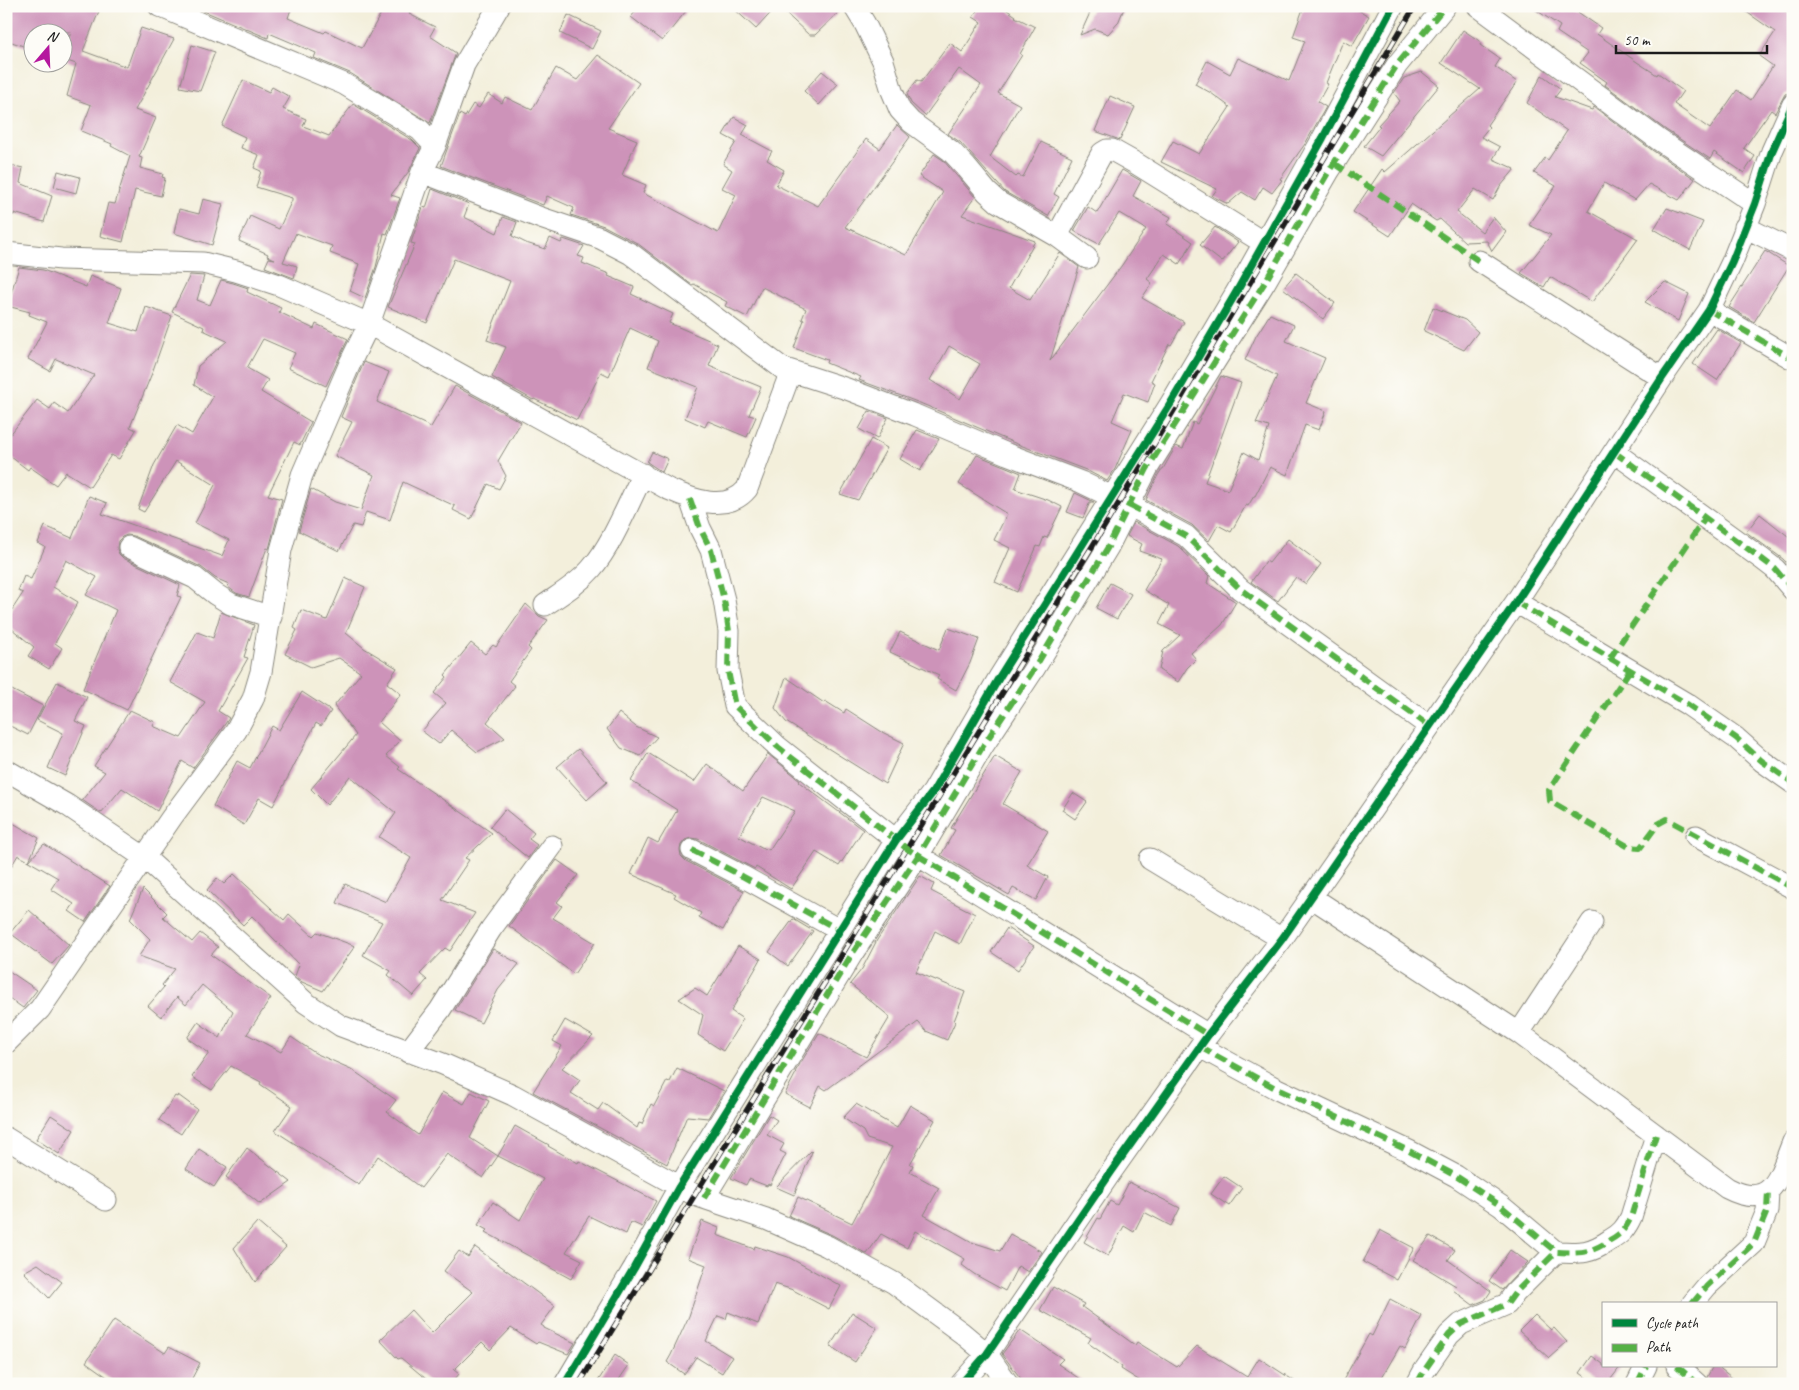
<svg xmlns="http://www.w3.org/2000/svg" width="1799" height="1390" font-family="Caveat,sans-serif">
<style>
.building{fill:#cd93b9;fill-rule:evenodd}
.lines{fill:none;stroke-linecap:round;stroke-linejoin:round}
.minor-casing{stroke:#88867c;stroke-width:23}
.minor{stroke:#fff;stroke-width:21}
.rail-casing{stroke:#1c1c1c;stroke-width:5.5}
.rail{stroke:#fdfcf7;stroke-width:4;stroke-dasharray:11;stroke-linecap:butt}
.quiet{stroke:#55b145;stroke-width:6;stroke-dasharray:12 6;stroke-linecap:butt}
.cycleway-casing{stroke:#fdfcf7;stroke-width:11}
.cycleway{stroke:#00873e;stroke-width:8}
</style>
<rect width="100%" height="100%" fill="#fdfcf7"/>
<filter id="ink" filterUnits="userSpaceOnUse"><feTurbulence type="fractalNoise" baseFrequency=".02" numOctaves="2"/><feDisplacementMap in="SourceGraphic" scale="10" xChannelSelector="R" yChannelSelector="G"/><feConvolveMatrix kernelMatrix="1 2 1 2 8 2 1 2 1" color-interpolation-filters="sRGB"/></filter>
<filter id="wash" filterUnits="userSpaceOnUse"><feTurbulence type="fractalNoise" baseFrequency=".0096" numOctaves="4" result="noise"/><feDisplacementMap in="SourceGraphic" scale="20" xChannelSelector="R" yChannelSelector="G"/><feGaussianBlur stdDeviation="1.12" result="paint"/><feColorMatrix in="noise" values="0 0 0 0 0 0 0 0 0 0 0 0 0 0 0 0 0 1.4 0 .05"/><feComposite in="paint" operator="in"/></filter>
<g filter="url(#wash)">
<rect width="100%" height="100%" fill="#f3efdb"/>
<g id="blocks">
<path class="building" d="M6,6h95l-18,45 44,16 14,-39 33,11 -39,71 21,8 -17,39 3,1 -2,10 23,6 -1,3 3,1 -4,18 -26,-6 -12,52 -23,-6 8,-33 7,1 15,-48 -19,-10 1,-2 -31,-13 10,-26 -24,-9 9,-32 -14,-5 9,-27h-39l-3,16 -23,-8z
M192,6h100l-4,12 36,15 2,-2 36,17 23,-42h29l-5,8 26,13 -5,9 26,17 -26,70 -80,-50 -36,-15 2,-5 -47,-20 -1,5z
M640,6h50l-28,35 -31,-24z
M731,6h46l-21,23z
M778,6h64v3l-27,26h-6z
M980,6h21l15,10 -1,1 20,10 -15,27 2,1 -24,38 22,12 -30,52 26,20 2,-2 5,2 18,-35 31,15 -18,37 5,3 -11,19 -43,-24 -45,-50 -12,-8 33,-49 -22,-16 -34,47 -14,-13 -4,-9 10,-14 4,2 29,-39 12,9 19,-30 -8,-5z
M1093,6h32l-7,17 -10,11 -13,-5 -15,6z
M1304,6h47l18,10 -17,30 -9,-5 -17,42 2,1 -10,18 8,5 -21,37 -25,35 2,1 -10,13 -9,-6 -8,13 -13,-8 -14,12 -16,-8 5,-7 -56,-27 12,-21 26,13 31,-47 -19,-14 -16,-9 12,-23 23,13 8,-16 51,23 16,-40 -12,-4z
M1530,6h39l32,22 -4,6 40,28 20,13 1,-2 25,18 -9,13 36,25 27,-39 14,10 22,-34 -14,-10 16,-24 -37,-26h40l15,11v75l-8,2 -10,19 -4,-3 -27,38 11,8 -11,17 -30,-21 -4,7 -44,-29 -61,-45 2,-3 -27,-19 8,-10 -31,-21 3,-6z
M568,15l33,16 -9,18 -32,-16z
M1463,30l18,12 -1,3 20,14 -5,8 22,15 -30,43 2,2 -8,10 19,10 -7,12 22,10 -15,18 -7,13 -18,-11 -18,23 25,20 11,-15 13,15 -14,19 -5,-10 -22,1 -25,-23 -4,2 -25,-17 -21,32 -37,-24 29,-43 3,3 95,-83 -39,-26z
M192,45l23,7 -15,39 -20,-4z
M598,55l41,28 -31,45 29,12 -15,35 24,10 -3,8 75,40 18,-38 -14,-7 10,-18 -9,-6 13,-22 -13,-7 11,-18 14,8 -6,10 30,16 -5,9 17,10 -8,15 42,21 48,-67 14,10 17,-24 13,12 -65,90 61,28 37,-63 -24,-16 15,-22 9,6 32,37 -13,18 73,26 -26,47 21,12 30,-47 19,14 -29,94 72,-96 24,-36 -27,-16 -20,31 -25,-13 14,-24 9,6 25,-43 19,11 -8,15 38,21 -4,7 26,18 -14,22 -15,-10 -17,25 5,4 -10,15 42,24 -13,23 -2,-1 -18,37 4,2 -7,19 -24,-9 -12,28 20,9 -17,39 -8,12 -21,-11 -74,-28 -92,-39 -61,-23 2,-3 -35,-14 1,-3 -33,-12 10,-28 -2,-1 4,-10 -44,-22 -15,30 -22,-11 2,-4 -33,-18 -2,1 -55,-42 -33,-17 -33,-11 3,-7 -27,-12 -4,9 -102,-39 19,-52 5,3 8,-13 6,4 9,-14 14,9 3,-6 27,13 24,-42 21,12zM949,346l31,18 -20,35 -30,-19z
M822,71l16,13 -19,21 -15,-14z
M1422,72l17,14 -58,70 -17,-10 16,-20 -2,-1 22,-24 -6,-8 10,-15z
M1542,75l19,14 -6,8 37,13 2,-3 58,43 43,29 -16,21 -30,-16 -14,16 -31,-17 -16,28 50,28 -46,63 -42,-25 -6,10 -23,-14 30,-38 -22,-10 27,-39 -22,-13 11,-15 3,2 19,-29 -40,-28z
M243,80l26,12 3,-5 18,10 -7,12 23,10 -3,7 26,10 24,-32 59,36 8,8 -11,23 -18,24 9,3 -13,36 -3,-1 -8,34 -11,31 -15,-7 9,-27 -29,-11 2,-7 -36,-13 -13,29 14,4 -3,12 -29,-11 4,-9 6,1 -8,-3 1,-2 -29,-13 11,-25 29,13 13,-29v-2l-36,-11 5,-16 -7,-3 5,-13 -18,-7 4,-11 -23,-11z
M1110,96l25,11 -15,33 -25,-9z
M6,164l17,4 -3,15 32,13 -8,26 -30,-9v2l-8,-1z
M58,171l22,6 -4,16 -22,-6z
M432,189l37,15 -5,13 33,16 6,-16 14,5 -5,14 14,7 19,6 5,-11 11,5 2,-4 21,7 -6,10 6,2 -2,5 27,11 -1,2 26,11 -3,7 42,20 -4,9 49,21 -9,22 52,21 -12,28 7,2 -9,20 -39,-16 -3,6 -20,-9 13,-31 -50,-20 10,-26 -28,-13 -21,48 -8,-4 -24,48 -43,-21 -1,1 -41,-23 14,-30 -19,-7 23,-59 -56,-22 -27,64 -39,-16 27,-63 -4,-1 12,-36 3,1z
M203,199l20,5 -11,41 -38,-12 5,-24 20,5z
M1667,208l36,14 -13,28 -36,-21z
M1215,227l23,15 -16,20 -22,-17z
M1765,251l24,15 -35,56 -25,-15z
M19,267l24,3 43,17 4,-11 31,12 -12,35 29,9 8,-25 26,9 -20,57 -22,54 6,3 -17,29 -8,-4 -21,32 -24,-15 -10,13 -26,-18 -2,3 -22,-17v-13l31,-40 13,9 4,-6 14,10 26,-38 -38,-16 -6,12 -22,-12 19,-37 -18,-7 1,-3 -23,-6z
M1296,273l39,30 -12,16 -40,-31z
M190,275l14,1 -7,24 13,5 11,-25 12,3 15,5 -1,4 34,16 -2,4 35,17 2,-5 32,15 -22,47 -38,-18 7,-15 -32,-14 -16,29 21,12 -7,12 50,30 -11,23 -6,-3 -26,53 14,4 -13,50 -2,-1 -18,49 -13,-4 -8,-6 1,-3 -14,-6 -14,-11 -67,-31 -7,-1 -5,2 -4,4 -1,8 2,5 4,4 57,27 -3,11 4,1 -54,113 -44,-21 33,-79 -30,-15 11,-18 -31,-17 -13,27 25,15 -23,41 7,5 -13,21 -21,-13 6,-9 -28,-23v-5l17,-26 -5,-2 6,-15 7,3 14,-32 -7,-4 7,-17 27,12 17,-42 18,7 -5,11 120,42 7,-16 -34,-17 20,-38 -39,-24 -32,51 -6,-3 16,-44 23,-40 15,9 21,-37 -19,-12 4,-19 29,-25 -24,-11 1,-3 -32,-15z
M1665,282l24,12 -11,27 -33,-19z
M1433,307l32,13 13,12 -14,18 -40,-19z
M1270,314l24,11 -8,16 39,17 -19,45 20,8 -7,19 -14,-5 -18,50 -17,-8 -15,29h-1l-6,10 -2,-1 -15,27 -13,-7 -9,16 -17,-16 -46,-25 12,-25 4,-6h1l13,-23 7,3 10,-27 4,2 24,-48 20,7 -36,99 23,8 16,-38 14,8 11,-33 -13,-4 21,-47 -32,-16 11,-24z
M1717,329l24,14 -24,37 -24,-16z
M364,362l25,10 -12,30 54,25 24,-41 66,36 -23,39 8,15 -7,13 -11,-5 -17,35 -18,-9 2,-4 -52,-24 -13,38 -24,-8 -5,15 -8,-2 -14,26 -40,-20 12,-42 24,13 26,8 13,-35 -39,-19 17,-34 -11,-5z
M869,411l19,7 -11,21 -18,-10z
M917,430l22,9 -19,32 -20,-12z
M871,439l16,9 -29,52 -18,-6z
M652,452l16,7 -6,13 -15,-10z
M977,455l44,18 -6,16 33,11 14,7 -15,31 -3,-1 -4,10 -3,-1 -20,46 -22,-10 15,-34 -16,-8 13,-26 -48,-30z
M1075,493l19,9h-4l-7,16 -16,-6z
M1760,514l33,26v30l-10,-11 -37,-27z
M1134,522l44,24 31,30 -2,7 29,19 -14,23 -31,28 5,6 -9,9 -9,14 -19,-12 4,-19 17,-16 -21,-11 10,-19 -25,-15 18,-31 -23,-8 3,-7 -15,-8z
M1288,539l33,25 -15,20 -10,-7 -18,24 -27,-19 15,-21 3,2z
M345,578l20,9 -19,46 18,15 33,20 -10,15 14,11 -22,28 21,19 -14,15 14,11 -2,2 94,64 -27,25 4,2 -27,40 33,13 -25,38 -5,-3 -25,26 7,6 -14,16 -25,-21 3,-4 -28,-16 19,-33 -45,-19 8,-19 41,18 25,-44 -32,-21 17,-24 -46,-37 -23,29 -16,-16 45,-54 -22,-29 27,-33 -22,-15 -28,9 -26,-13 12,-24 -3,-2 7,-18 26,10z
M1110,583l21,11 -14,25 -21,-11z
M526,604l13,12 9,4 -20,27 3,3 -22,31 6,5 -28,36 18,16 -28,14 -26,-22 -12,14 -17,-13 24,-28 -12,-10 13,-16 -2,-2 26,-32 14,11 8,-9 3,2z
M221,612l33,13 -10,32 4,1 -30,53 11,7 -4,6 -32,44 -11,-7 -25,50 -35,-23 -21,25 -19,-13 23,-28 -11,-6 36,-56 25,12 -2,4 28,12 24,-36 -35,-20 27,-50 16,6z
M948,628l31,11 -9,24 -14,27 -19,-11 2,-4 -49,-23 10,-20 39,18z
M786,677l38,26 1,-2 19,12 2,-4 36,23 22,11 -19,41 -99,-62 -11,-14z
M57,682l30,15 -12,24 11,5 -21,50 -17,-8 15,-35 -26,-13z
M6,687l37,19 -15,29 -22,-11z
M302,692l29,19 -10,15 -5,-3 -43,83 -14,-8 -15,27 -31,-19 24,-45 13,7 22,-42 7,4z
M619,713l17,14 21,10 -17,19 -19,-8 -14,-19z
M578,749l29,33 -20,18 -30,-33z
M648,753l46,29 13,-18 36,27 25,-37 32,26 -1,2 64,48 -24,36 -23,-14 -25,37 -35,-22 -1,2 -57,-30 -7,-1 -6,2 -4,5 -1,5 1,6 5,5 58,30 -21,39 -24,-13 2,-4 -27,-16 2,-3 -45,-20 17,-36 10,5 19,-33 -46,-29zM763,797l32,14 -26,39 -3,-2 -1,2 -26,-14z
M995,756l27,16 -19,32 45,27 -21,34 21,12 -12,23 -23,-12 -4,7 -68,-40 14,-25 -4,-2z
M1073,793l14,9 -12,17 -13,-9z
M505,809l29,24 -5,6 8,6 -9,13 -38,-31z
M6,819l33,19 -10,23 15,-17 66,42 -25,36 -16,-11 5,-7 -23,-15 7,-11 -40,-23 -12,20z
M557,860l21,15 -21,27 5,4 -9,12 42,25 -21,31 -65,-48z
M234,874l50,46 5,-6 24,22 4,-4 38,14 -32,45 -21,-9 -7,-6 4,-11 -47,-49 -9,9 -36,-35 10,-12 7,6z
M920,876l14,8 -3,7 44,23 -15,30 -25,-13 -19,41 49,20 -11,29 1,1 -8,18 -21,-9 -8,-9 -92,68 -6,-4 -10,21 -25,-13 11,-21 -1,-1 24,-39 47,24 24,-40 -40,-33 12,-15 15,-29z
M143,889l24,24 -4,4 29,25 8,-9 18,14 -7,8 60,43 -24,36 34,18 10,-15 24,16 36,16 45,31 -9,12 31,23 24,-43 22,12 7,-12 18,9 -19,37 28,18 -15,22 -36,-24 -26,34 -43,-32 -19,29 -84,-54 17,-25 -32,-22 1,-2 -30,-16 -19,24 -20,-13 17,-24 -22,-15 11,-16 22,16 13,-27 -31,-26 -16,20 -9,-8 -16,20 -13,-11 16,-19 -2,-2 13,-16 -36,-13 11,-17 -20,-20z
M29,910l40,35 -17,19 -42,-31z
M793,919l20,12 -25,35 -19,-14z
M1007,928l27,18 -16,24 -27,-18z
M738,946l23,13 -30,52 12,8 -20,32 -25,-16 5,-20 -24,-16 16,-11 12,8z
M493,949l26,15 -21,26 -17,33 -26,-13z
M6,969l31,21 -14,18 -17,-12z
M565,1020l28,16 -31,32 18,12 -9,13 27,17 5,-7 34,25 2,-5 3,1 9,-20 3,2 13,-25 3,1 7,-14 47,23 -16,27 -21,-2 -20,48 -134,-72 29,-46 -9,-5z
M178,1095l19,14 -16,25 -22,-14 16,-24 2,1z
M856,1104l41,24 13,-23 25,15 -25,44 3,1 -3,7 29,16 -15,27 48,27 28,9 10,-17 32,18 -14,20 -10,-6 -13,25 -31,-17 -12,-9 3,-6 -50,-28 -8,17 -26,-14 -14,20 -35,-19 -43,-19 9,-19 54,26 40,-76 -25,-8 -4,-8 -20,-13z
M51,1115l23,15 -15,24 -23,-15z
M769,1115l8,5 -10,15 17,9 -4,7 6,3 -16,31 -2,-1 -1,2 -18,-7 -3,6 -15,-7z
M515,1126l34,19 -1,1 30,17 1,-2 77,40 -14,26 -11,-5 -5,12 -37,-18 -23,36 16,8 -11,19 -86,-47 2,-2 -9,-5 15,-23 27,18 23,-41 -45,-23z
M247,1148l44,34 -31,22 -34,-27z
M199,1149l28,18 -13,20 -28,-18z
M811,1151l1,1 -18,43 -18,-8z
M1224,1176l18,12 -13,18 -18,-12z
M1129,1182l51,26 -9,18 -27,-14 -10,20 -10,-6 -16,30 -24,-14 14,-24 2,1 10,-18 7,4z
M702,1221l17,7 -2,7 37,14 1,-3 33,11 53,29 -12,23 -36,-19 -18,-6 -17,40 -30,-12 -2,7 -8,-3 -12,25 26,16 -10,16 -26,-16 -12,17 -17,-12 4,-7 18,-39 17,-51 -18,-7z
M257,1222l29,25 -31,35 -21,-34z
M1380,1230l34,18 -17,32 -34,-18z
M1430,1236l25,14 -7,10 43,31 -6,9 -12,5 -20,-15 3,-4 -43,-26z
M475,1247l80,59 -14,19 3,2v1l31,15 -7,11 -30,-12 -2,2 -25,-16 -21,22 -8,-8 -28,28 5,4 -8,10h-19l-31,-26 -3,1 -18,-19 31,-30 21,23 41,-41 -29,-21 15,-20 9,6z
M1510,1250l18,12 -26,28 -13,-9z
M38,1264l24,18 -13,16 -25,-26z
M1053,1287l31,17 -2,3 53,38 2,-3 40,25 20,-21 50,31 12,-19 40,26h-154l-24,-15 1,-2 -34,-24 3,-5 -51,-28z
M1390,1299l32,17 -17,33 -5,-3 -22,38h-37l28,-50 3,2z
M852,1312l25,16 -22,34 -25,-16z
M1535,1315l16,15 3,-2 13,14 -18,16 -30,-27z
M114,1320l51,33 4,-6 31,16 -11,21h-72l-31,-22z
M1020,1330l43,29 -5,5 29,20h-62l-23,-30z
M615,1355l14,10 -13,19h-20z
M1592,1356l11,8v2h18l-14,18h-11l-16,-11z
M1713,1366h4l23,18h-31l-2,-7z"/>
</g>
</g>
<g filter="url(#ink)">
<use href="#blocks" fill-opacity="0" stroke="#88867c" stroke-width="1"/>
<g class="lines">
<g class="minor-casing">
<path id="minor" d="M159,6l185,78 76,46 15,16
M854,6l11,18 18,37 9,30 8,19 11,12 40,29 15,16 21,25 11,10 59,34 30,22
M1478,6l181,134 96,64
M422,172l119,46 59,20 31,16 151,114 65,21 68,26 92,39 74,28 31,15
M1745,227l48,24
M1057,236l45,-83 5,-3h5l25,14 127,79
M6,253l55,6 142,4 33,8 43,14 90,39 299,165c25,11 59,24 79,0l44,-118
M1479,261l183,117
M1709,310l84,49
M1614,452l148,107 13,10 18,21
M690,499l10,29 11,22 13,50 5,31 -1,40 7,35 43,41 128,101 302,187
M1129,505l57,31 54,53 189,137
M129,547l66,31 20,16 16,10 40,13
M1516,602l171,102 49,34 26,23 31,22
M545,605c16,-11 33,-21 46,-36 21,-24 37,-65 52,-95
M6,770l61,35 78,53 161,145 35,23 102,38 70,31 182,100 71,24 61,27 67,37 68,50 25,21 21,30
M1696,836l97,52
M692,850l50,26 97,54
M1150,859l132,80
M1311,897l208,136 208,155c46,24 52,-12 66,-46
M1519,1033l73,-111
M6,1043l34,-34 132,-192 64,-86 17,-32 8,-27 20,-122 21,-75 49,-114 18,-37 53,-152 13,-26 29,-81 35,-59
M1200,1047l77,42 132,62 47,25 45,30 55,46
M408,1052l32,-42 51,-81 61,-83
M6,1138l100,62
M704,1198l148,-244 66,-98 65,-110 51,-77 74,-122 39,-78 118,-187 64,-111 68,-106 48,-59
M1692,1304l15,-18 47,-43 13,-32 1,-20
M1677,1366l20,18
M565,1384l69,-116 45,-81 217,-347 37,-48 67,-116 171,-273 66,-112 86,-153 70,-132
M961,1384l26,-30 124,-182 97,-137 74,-96 234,-337 146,-224 47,-68 23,-48 23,-58 17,-53 21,-47
M1417,1384l7,-13 25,-36 12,-11 46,-20 8,-11 41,-41c24,1 34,2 54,-12 11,-6 16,-12 21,-23l25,-82
M1637,1384l9,-18"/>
</g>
<use href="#minor" class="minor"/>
<g class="rail-casing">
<path id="rail" d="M579,1384l541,-883 295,-495"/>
</g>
<use href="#rail" class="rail"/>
<path class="quiet" d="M1334,163l145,98
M1709,310l84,49
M1614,452l148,107 13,10 18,21
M690,499l10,29 11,22 13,50 5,31 -1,40 7,35 43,41 128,101 302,187
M1129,505l57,31 54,53 189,137
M1516,602l171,102 49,34 26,23 31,22
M1610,658l96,-141
M1630,670l-81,120 1,11 79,46 11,1 18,-24 9,-5 126,69
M692,850l50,26 97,54
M1200,1047l77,42 132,62 47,25 45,30 55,46
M704,1198l148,-244 66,-98 65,-110 51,-77 74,-122 39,-78 118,-187 64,-111 68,-106 48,-59
M1692,1304l15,-18 47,-43 13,-32 1,-20
M1677,1366l20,18
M1417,1384l7,-13 25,-36 12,-11 46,-20 8,-11 41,-41c24,1 34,2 54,-12 11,-6 16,-12 21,-23l25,-82
M1637,1384l9,-18"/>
<g class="cycleway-casing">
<path id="cycleway" d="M565,1384l69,-116 45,-81 217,-347 37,-48 67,-116 171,-273 66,-112 86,-153 70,-132
M961,1384l26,-30 124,-182 97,-137 74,-96 234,-337 146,-224 47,-68 23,-48 23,-58 17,-53 21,-47"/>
</g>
<use href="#cycleway" class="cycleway"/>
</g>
</g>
<rect width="1799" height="1390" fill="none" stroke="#fdfcf7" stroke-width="25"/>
<rect x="1602" y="1302" width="175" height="65" fill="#fdfcf7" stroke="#a3a29f"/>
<rect x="1612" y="1319" width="25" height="8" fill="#00873e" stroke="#a3a29f"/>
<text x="1646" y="1328" font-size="15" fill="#1c1c1c">Cycle path</text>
<rect x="1612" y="1344" width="25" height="8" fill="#55b145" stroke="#a3a29f"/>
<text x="1646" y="1352" font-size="15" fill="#1c1c1c">Path</text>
<g transform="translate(48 48) rotate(19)"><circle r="24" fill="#fdfcf7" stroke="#a3a29f"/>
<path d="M0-4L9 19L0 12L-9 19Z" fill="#b5179e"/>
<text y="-8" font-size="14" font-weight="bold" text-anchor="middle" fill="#1c1c1c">N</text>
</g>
<path d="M1616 45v8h151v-8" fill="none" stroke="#1c1c1c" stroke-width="2.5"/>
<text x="1624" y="45" font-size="15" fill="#1c1c1c" stroke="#fdfcf7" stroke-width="4" paint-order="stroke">50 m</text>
</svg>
